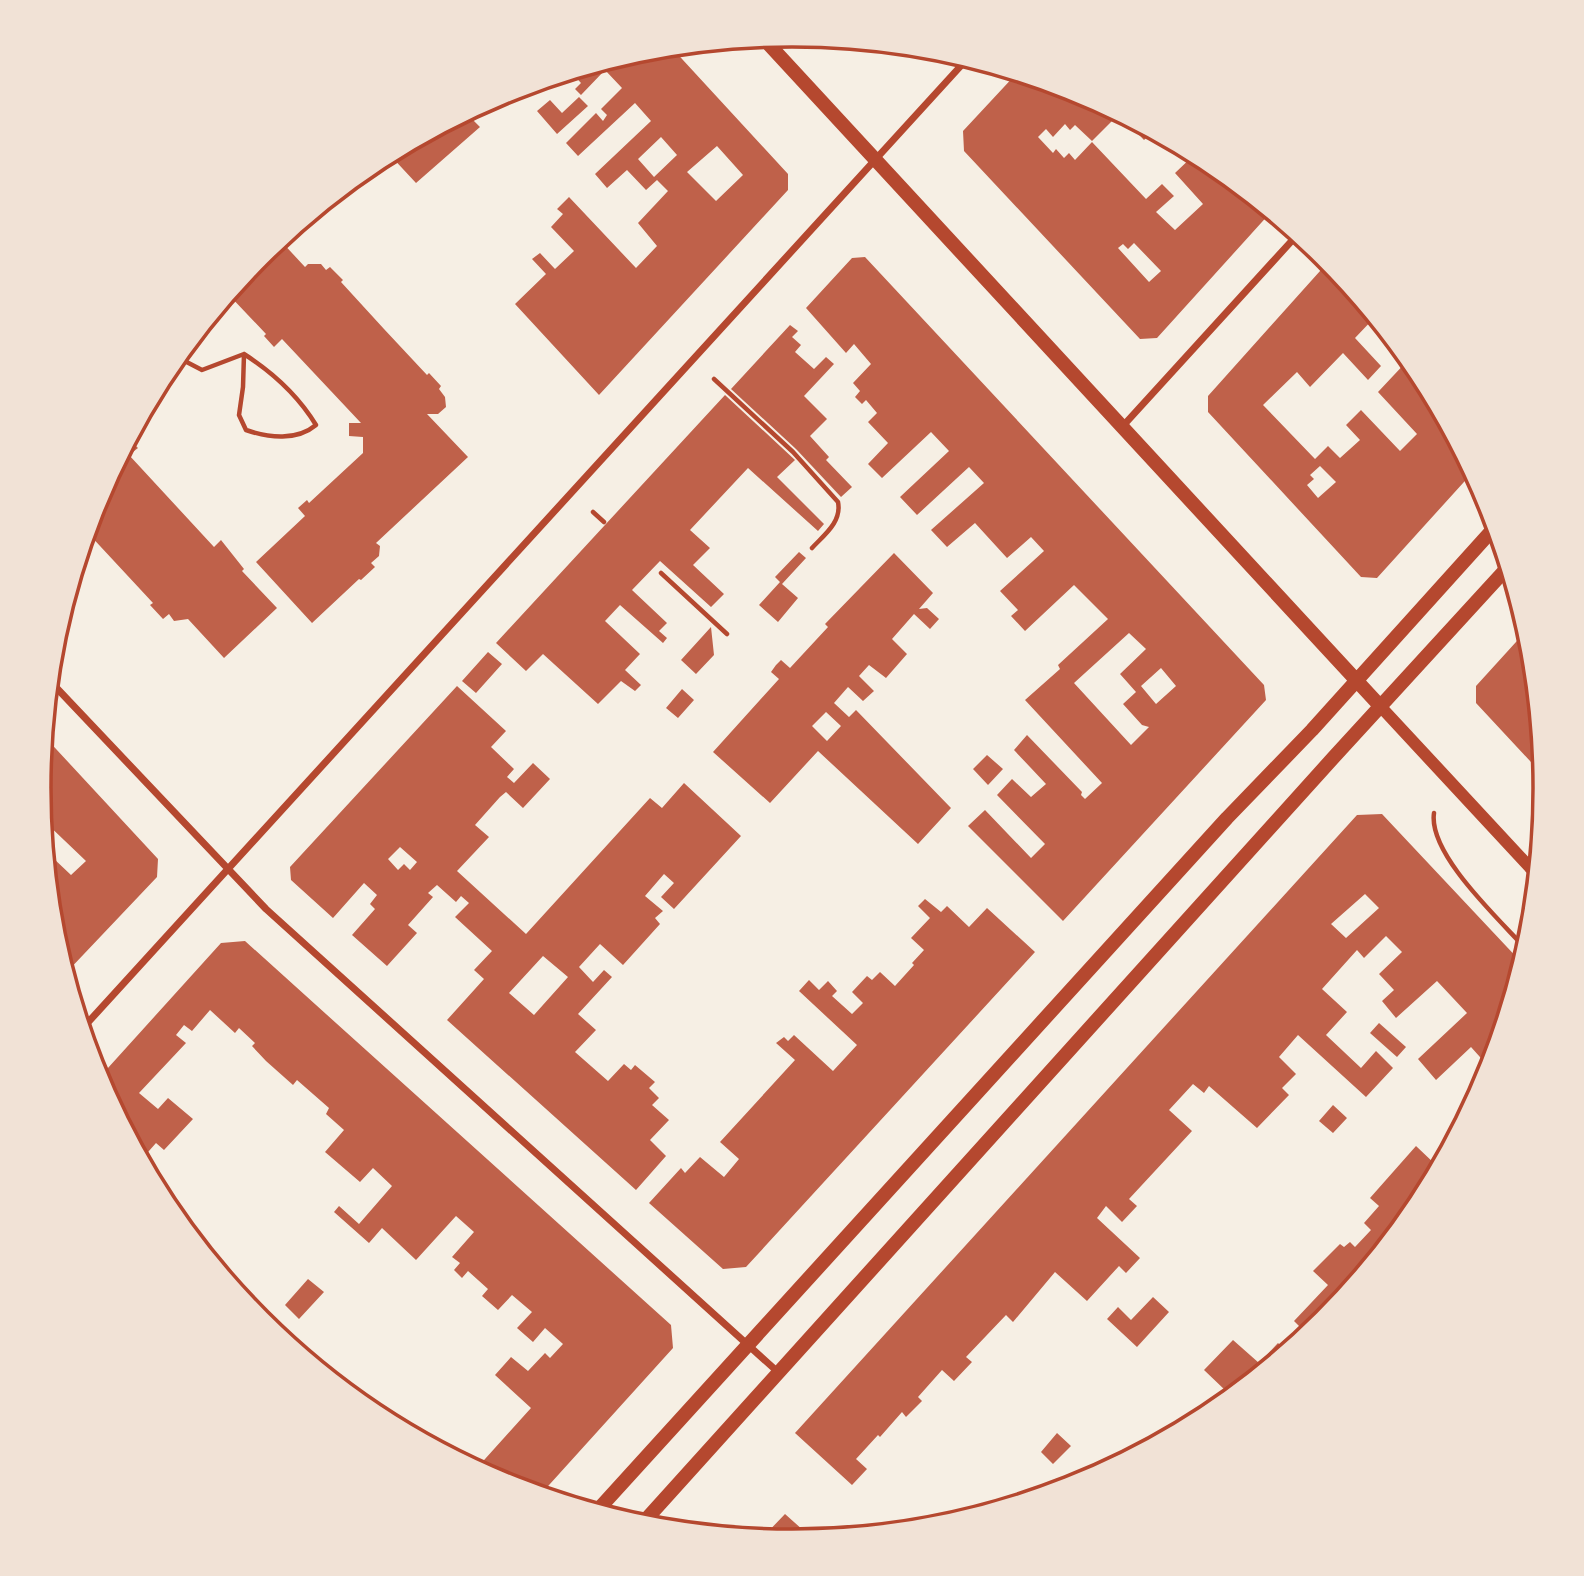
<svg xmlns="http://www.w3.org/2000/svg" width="1584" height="1576" font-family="'Varela Round',sans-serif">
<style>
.building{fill:#bf614a;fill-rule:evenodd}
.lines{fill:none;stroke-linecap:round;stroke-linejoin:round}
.path{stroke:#b5482f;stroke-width:4.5}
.minor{stroke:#b5482f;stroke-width:7}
.tertiary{stroke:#b5482f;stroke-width:12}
.secondary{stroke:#b5482f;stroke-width:14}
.rim{fill:none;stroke:#b5482f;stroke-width:3.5}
</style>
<rect width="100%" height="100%" fill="#f6efe4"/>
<path class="building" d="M671,47l117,127v16l-189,205 -84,-91 31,-30 -14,-15 8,-6 15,16 19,-18 -23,-24 12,-13 -6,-5 12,-12 67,71 21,-22 -19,-23 30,-32 -11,-11 -11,10 -19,-20 -20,18 -12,-14 56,-53 -16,-18 -57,53 -12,-13 30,-30 7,8 4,-6 -6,-6 21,-21 -17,-18 -24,25 -6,-6 6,-6 -10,-11 74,-23zM661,137l16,18 -23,22 -16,-18zM717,146l26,29 -27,26 -29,-29z
M1017,73l64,19 72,39 -9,9 -25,-26 -27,27 -17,-16 -5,5 -5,-6 -12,13 -7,-8 -8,8 15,16 3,-4 8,9 5,-5 6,7 17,-18 54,57 16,-15 12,12 -18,16 19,18 28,-26 -28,-31 20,-19 16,8 60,50 -114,126 -17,1 -176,-188 -1,-20zM1134,243l27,28 -12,11 -31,-34 5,-4 5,5z
M579,97l9,9 -31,28 -20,-23 13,-11 12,13z
M466,113l14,14 -64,56 -27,-29z
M279,239l26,28 3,-3h13l5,6 4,-3 13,13 -2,2 43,47 43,46 2,-2 12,13 -2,3 6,8 1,10 -8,7h-11l41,43 -92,86 4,3 -1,10 -8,7 4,4 -14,13 -2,-1 -47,44 -56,-61 49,-46 -7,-8 9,-8 2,3 54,-50v-16l-14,-1v-13h12l-79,-84 -8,8 -10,-11 2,-2 -38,-40 32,-39z
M865,257l399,428 2,15 -203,221 -95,-95 17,-16 46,48 14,-14 -48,-49 15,-16 19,18 15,-13 -32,-34 13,-15 55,57 -1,3 4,4 17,-16 -77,-83 35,-31 -2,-4 50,-46 -34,-34 -49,46 -14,-15 7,-6 -18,-19 44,-40 -13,-14 -24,21 -32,-35 -28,24 -16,-17 53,-47 -15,-16 -52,48 -17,-18 49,-46 -18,-19 -49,46 -14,-14 20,-21 -20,-21 9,-9 -11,-13 -4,4 -7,-7 5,-6 -7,-8 18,-19 -17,-20 -8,9 -40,-45 46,-50zM1129,633l17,16 -26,25 16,18 -13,12 19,21 7,2 -18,18 -57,-62zM1161,668l15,18 -20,18 -15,-18z
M1329,261l46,56 -20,21 26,28 -13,14 -25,-27 -33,34 -13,-15 -34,33 52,54 13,-13 12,12 20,-18 -14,-15 15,-15 39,41 17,-17 -39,-42 31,-33 9,11 55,102 -96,106 -16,-1 -153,-165v-16zM1320,466l16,16 -18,16 -11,-13 7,-6 -4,-4z
M790,325l8,6 -6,6 9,8 -6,7 19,17 12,-12 8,7 -30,32 23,23 -17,17 19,21 -3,3 26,27 -11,10 -45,-48 -65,-60z
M725,395l70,65 -18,17 47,47 -6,7 -70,-63 -58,62 20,18 -17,17 31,29 -13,13 -51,-46 -28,29 35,33 -8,8 8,7 -4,5 -43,-38 -15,16 35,33 -15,16 16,15 -6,6 -14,-10 -23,23 -55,-50 -17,17 -30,-28z
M129,439l9,9 -9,7 85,92 7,-7 23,29 -2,2 35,37 -53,50 -36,-39 -14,2 -5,-7 -6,5 -13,-14 3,-2 -66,-71 9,-33z
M799,552l7,6 -24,26 16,14 -20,24 -19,-17 21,-23 -5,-5z
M894,553l39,40 -14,16 8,-1 12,11 -9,10 -16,-15 -22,25 15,15 -21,24 -17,-13 -10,11 15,15 -11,10 -15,-14 -14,16 15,14 7,-7 95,98 -33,36 -100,-93 -48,52 -57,-51 66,-73 -8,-7 5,-7 5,-5 9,8 38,-41 -3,-3zM826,712l15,14 -14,15 -15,-15z
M711,627l3,28 -18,19 -15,-14z
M1527,630l4,11 13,135 -68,-73v-17z
M488,652l14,12 -26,29 -14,-12z
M457,686l49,45 -15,16 23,22 -7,8 7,6 19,-20 17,16 -27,29 -17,-16 -6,5 -25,28 14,12 -32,34 69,63 124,-136 12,10 22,-25 57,53 -67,73 -13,-12 13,-14 -10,-9 -19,22 18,15 -8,7 5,6 -37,41 -23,-21 -21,23 14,15 11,-12 8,7 -34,37 18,16 -21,22 33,29 16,-17 7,6 4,-5 20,17 -6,6 10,10 -7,7 17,15 -19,20 16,16 -30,34 -189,-170 37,-41 -10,-9 18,-19 -37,-34 14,-14 -8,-7 -5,6 -19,-17 -9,8 5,4 -25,28 9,8 -30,33 -35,-31 23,-26 -5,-5 7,-9 -13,-12 -31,35 -42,-38 -1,-13zM400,847l17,15 -7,8 -6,-6 -6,6 -10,-11zM543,956l25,21 -34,38 -25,-22z
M682,689l12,11 -16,18 -12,-10z
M44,736l114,123 -1,18 -92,97 -12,-39 -7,-73 6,-5 19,18 15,-14 -44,-42 -3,-31z
M987,755l16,14 -15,16 -15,-16z
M1382,814l140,149 -37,118 -6,-7 9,-8 -17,-19 -35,33 -18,-21 49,-46 -30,-32 -41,37 -14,-17 12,-11 -15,-16 23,-22 -16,-16 -22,22 -7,-8 -35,39 25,23 -21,23 35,33 15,-17 17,17 -27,29 -68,-62 -19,22 17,17 -14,14 7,7 -32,33 -48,-42 -5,7 -11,-9 -24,26 23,21 -63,68 8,7 -15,16 -16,-16 -9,12 43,40 -14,15 -7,-7 -32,35 -32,-29 -42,50 -7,-7 -40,42 6,5 -18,19 -12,-11 -24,27 4,4 -16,16 -4,-5 -22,25 -2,-2 -22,24 11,10 -15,16 -57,-52 562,-618zM1365,894l14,14 -33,30 -15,-14z
M925,899l16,13 6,-6 22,21 18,-19 48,44 -289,315 -23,2 -74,-66 32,-35 4,5 15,-16 24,20 15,-18 -19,-17 75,-82 -19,-17 8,-6 4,4 6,-6 39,36 24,-26 -58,-54 10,-11 10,10 9,-9 9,10 -5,5 20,18 11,-11 -11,-11 15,-16 5,4 8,-8 15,14 19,-21 -2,-2 12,-13 -13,-12 19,-20 -12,-12z
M245,941l426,384 2,23 -133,147 -37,-11 -27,-15 55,-61 -36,-33 16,-18 17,14 17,-18 5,5 13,-14 -18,-16 -12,14 -16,-14 15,-16 -20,-17 -14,15 -16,-14 6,-7 -20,-18 -6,7 -8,-8 6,-7 -8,-6 22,-25 -18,-16 -40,44 -34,-32 -13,15 -35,-31 5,-6 20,18 33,-38 -19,-18 -13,14 -35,-30 19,-22 -18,-16 3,-6 -32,-28 -4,5 -27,-24 -14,-15 3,-3 -16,-15 -4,5 -25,-23 -18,21 -8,-6 -8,10 10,8 -47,50 19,16 10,-11 25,21 -29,31 -8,-7 -15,17 -43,-81 123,-136z
M1379,1023l27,24 -9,10 -27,-24z
M1333,1105l14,13 -14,15 -14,-12z
M1462,1110l5,6 -14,26 -6,-5 13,-14 -6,-5z
M1416,1146l20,19 8,-6 -26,48 -94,114 -98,80 -5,-5 5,-5 -22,-21 29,-30 26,23 19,-20 6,6 18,-20 -8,-8 34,-36 -15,-14 27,-27 4,3 6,-5 5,5 16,-17 -7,-7 15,-17 -9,-8z
M308,1279l16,13 -25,27 -14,-14z
M1153,1297l16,15 -32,35 -30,-28 11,-12 13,13z
M1057,1433l14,13 -18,18 -12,-12z
M785,1514l28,25 -21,2 -30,-3z"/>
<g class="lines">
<path class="path" d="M244,354c28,18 55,43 72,71 -19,16 -47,13 -70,5l-7,-15 4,-28z
M177,357l25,13 42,-16
M714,379l79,73 45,50c4,20 -14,33 -26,46
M593,512l11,10
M661,573l66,61
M1434,813c-6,41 65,106 92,136"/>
<path class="minor" d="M1122,427l176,-193
M50,681l216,228 513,464
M82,1029l886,-971"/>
<path class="tertiary" d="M1381,707l155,167"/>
<path class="secondary" d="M763,38l618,669
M596,1512l631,-694 85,-88 184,-204
M641,1525l692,-767 175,-191"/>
</g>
<path d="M0 0H1584V1576H0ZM51 788a741 741 0 1 1 1482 0a741 741 0 1 1-1482 0Z" fill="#f1e2d6" fill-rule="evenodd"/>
<path class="rim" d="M51 788a741 741 0 1 1 1482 0a741 741 0 1 1-1482 0Z"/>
</svg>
